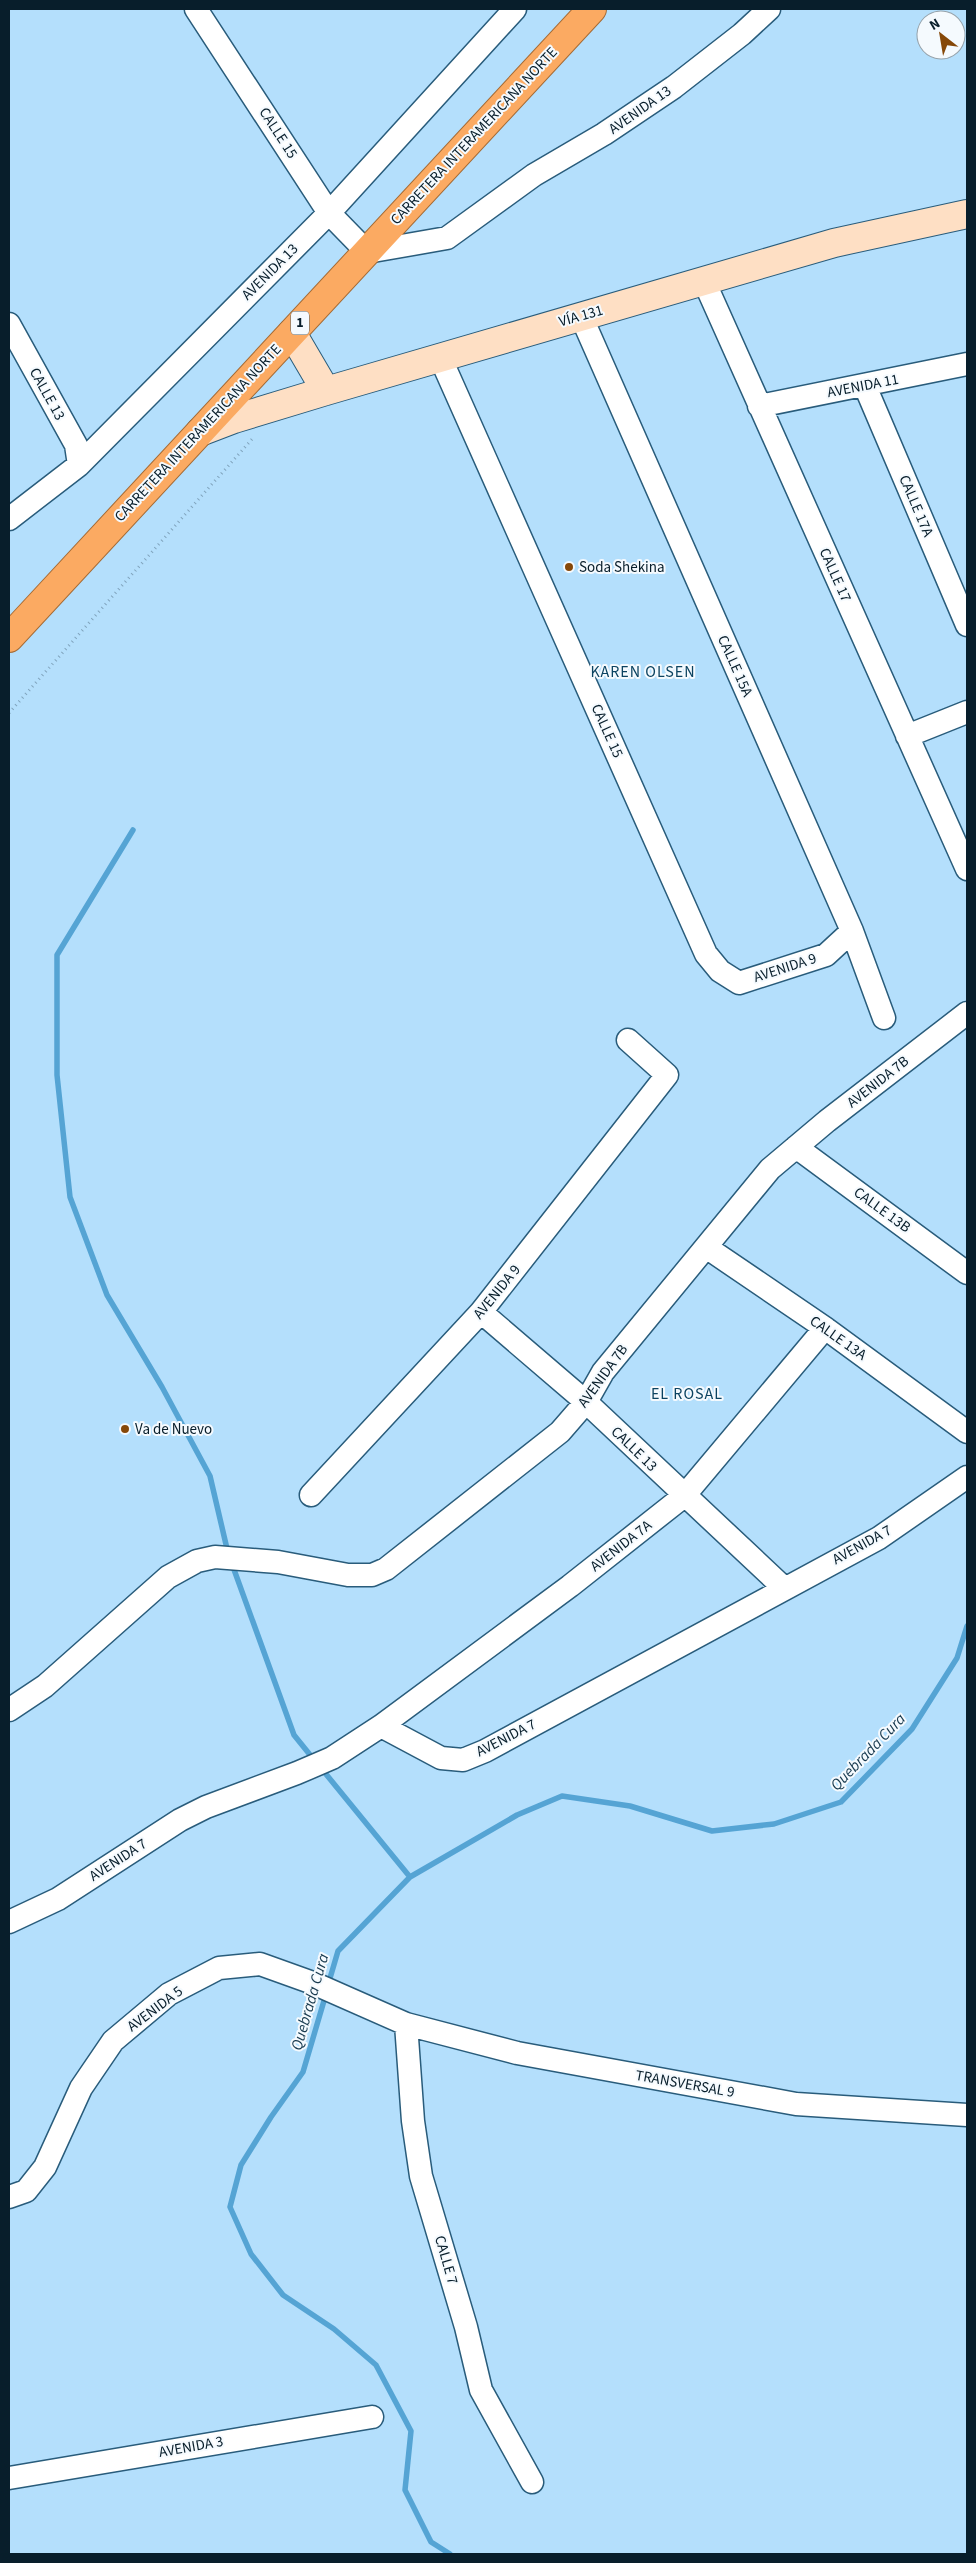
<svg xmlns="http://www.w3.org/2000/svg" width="976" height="2563" font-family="'Source Sans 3',sans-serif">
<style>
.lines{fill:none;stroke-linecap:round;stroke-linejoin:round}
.stream{stroke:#55a4d4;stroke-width:5.5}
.minor-casing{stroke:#295c7b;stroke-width:25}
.secondary-casing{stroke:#295c7b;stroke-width:30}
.trunk-casing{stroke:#a56b35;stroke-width:30}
.path{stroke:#80a4bd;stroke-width:3;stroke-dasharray:1 4;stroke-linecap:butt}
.minor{stroke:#fff;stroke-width:22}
.secondary{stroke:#fedfc4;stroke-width:28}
.trunk{stroke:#fbaa62;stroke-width:28}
.poi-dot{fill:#864809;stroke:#f5fafe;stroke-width:2}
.labels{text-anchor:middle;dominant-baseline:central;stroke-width:4;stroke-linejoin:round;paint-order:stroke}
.shield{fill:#f5fafe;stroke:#4f606a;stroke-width:1}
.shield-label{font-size:14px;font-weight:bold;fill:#081e2b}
.street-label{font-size:15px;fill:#081e2b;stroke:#f5fafe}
.poi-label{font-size:15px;fill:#081e2b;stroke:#f5fafe;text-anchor:start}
.neighbourhood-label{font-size:16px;letter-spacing:1px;fill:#0b4361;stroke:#f5fafe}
.water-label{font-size:16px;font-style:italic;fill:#183a4f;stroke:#f5fafe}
</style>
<rect width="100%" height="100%" fill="#b4dffc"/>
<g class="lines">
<path class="stream" d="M133,830l-76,125v120l13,122 37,98 55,92 48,89 18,77
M232,1564l62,171 21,26
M321,1768l89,109
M328,1985l10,-34 72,-74 107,-62 45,-19 68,10 82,25 62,-7 67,-22 71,-73 45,-71 10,-32
M326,1994l-23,78 -32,45 -30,48 -11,42 21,47 32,41 51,34 42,36 35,66 -6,59 26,52 19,12"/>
<g class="minor-casing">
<path id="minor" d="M196,9l133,204 38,39 80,-14 87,-63 70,-41 70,-47 68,-53 27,-25
M704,281l263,588
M581,316l271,615 32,87
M9,324l67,121 3,20
M440,357l266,597 14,17 19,12 87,-28 26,-24
M865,386l102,239
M759,406l208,-42
M9,519l70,-54 250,-252 186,-204
M907,736l60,-24
M796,1147l171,126
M706,1247l119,81 142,104
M481,1312l105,90 198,186
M311,1495l170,-183 186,-237 -39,-35
M9,1710l36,-24 123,-109 29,-16 18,-4 63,5 70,13h24l14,-6 174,-137 26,-30 17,-30 167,-203 57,-48 140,-108
M381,1726l60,32 22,2 22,-9 394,-213 88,-61
M9,1922l49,-23 122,-79 26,-13 91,-34 35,-15 49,-32 189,-140 114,-90 141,-168
M406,2024l7,97 8,55 45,151 15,63 51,92
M9,2197l17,-6 19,-24 36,-79 32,-47 56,-47 50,-26 41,-4 53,19 93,41 111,29 279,51 171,11
M9,2478l363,-61"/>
</g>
<g class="secondary-casing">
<path id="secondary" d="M292,333l34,58
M200,432l34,-13 92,-28 508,-148 133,-29"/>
</g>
<g class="trunk-casing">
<path id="trunk" d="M9,638l583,-629"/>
</g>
<path class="path" d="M9,713l244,-275"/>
<use href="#minor" class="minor"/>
<use href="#secondary" class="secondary"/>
<use href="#trunk" class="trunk"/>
</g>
<g class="poi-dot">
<circle cx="569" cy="567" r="5"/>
<circle cx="125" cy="1429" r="5"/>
</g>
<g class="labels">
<rect class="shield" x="291" y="311.5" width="18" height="23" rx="4"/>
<g class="shield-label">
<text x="300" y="323">1</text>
</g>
<g class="street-label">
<text transform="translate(640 110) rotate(-35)">AVENIDA 13</text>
<text transform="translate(278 133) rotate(57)">CALLE 15</text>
<text transform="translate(474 136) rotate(-47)">CARRETERA INTERAMERICANA NORTE</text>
<text transform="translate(270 272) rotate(-45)">AVENIDA 13</text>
<text transform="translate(581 316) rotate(-16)">VÍA 131</text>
<text transform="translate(863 386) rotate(-11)">AVENIDA 11</text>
<text transform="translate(47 394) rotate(61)">CALLE 13</text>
<text transform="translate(198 433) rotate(-47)">CARRETERA INTERAMERICANA NORTE</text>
<text transform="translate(916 506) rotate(67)">CALLE 17A</text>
<text transform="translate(835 575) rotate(66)">CALLE 17</text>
<text transform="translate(735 666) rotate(66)">CALLE 15A</text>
<text transform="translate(607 731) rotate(66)">CALLE 15</text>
<text transform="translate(785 968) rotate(-18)">AVENIDA 9</text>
<text transform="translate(878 1082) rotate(-38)">AVENIDA 7B</text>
<text transform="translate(882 1210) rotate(36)">CALLE 13B</text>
<text transform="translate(497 1292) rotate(-51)">AVENIDA 9</text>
<text transform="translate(838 1338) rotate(35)">CALLE 13A</text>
<text transform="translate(603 1376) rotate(-54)">AVENIDA 7B</text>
<text transform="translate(634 1449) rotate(44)">CALLE 13</text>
<text transform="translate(862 1545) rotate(-29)">AVENIDA 7</text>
<text transform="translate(621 1546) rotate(-38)">AVENIDA 7A</text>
<text transform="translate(506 1738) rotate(-27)">AVENIDA 7</text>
<text transform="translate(118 1860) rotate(-33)">AVENIDA 7</text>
<text transform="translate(155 2009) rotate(-37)">AVENIDA 5</text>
<text transform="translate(685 2084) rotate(10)">TRANSVERSAL 9</text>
<text transform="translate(446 2260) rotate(74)">CALLE 7</text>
<text transform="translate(191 2447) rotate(-10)">AVENIDA 3</text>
</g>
<g class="poi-label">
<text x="579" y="567">Soda Shekina</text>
<text x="135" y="1429">Va de Nuevo</text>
</g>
<g class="neighbourhood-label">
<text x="643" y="672">KAREN OLSEN</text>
<text x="687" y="1394">EL ROSAL</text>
</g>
<g class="water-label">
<text transform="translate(868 1752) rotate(-46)">Quebrada Cura</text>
<text transform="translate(310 2002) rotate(-74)">Quebrada Cura</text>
</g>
</g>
<rect width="976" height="2563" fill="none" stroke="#081e2b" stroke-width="20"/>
<g transform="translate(941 35) rotate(329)"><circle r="24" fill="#f5fafe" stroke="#96a2aa"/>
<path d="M0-4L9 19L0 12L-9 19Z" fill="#864809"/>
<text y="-8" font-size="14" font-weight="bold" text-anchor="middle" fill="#081e2b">N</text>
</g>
</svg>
